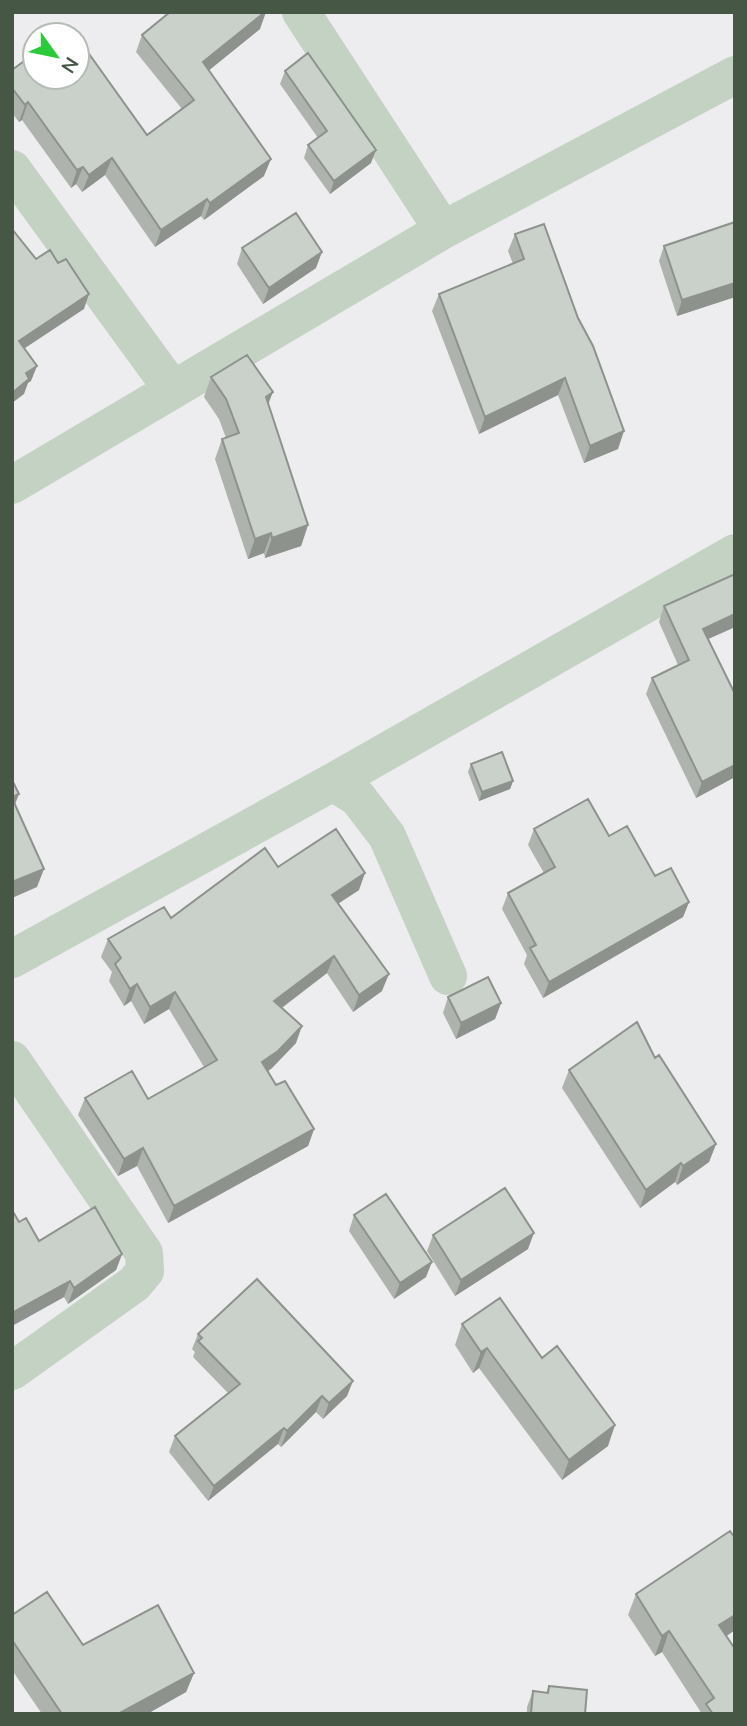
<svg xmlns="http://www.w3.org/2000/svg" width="747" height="1726" font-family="Mulish,sans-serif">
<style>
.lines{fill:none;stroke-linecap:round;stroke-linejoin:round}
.minor{stroke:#c3d2c3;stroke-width:38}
.wall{fill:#aeb3ae}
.shaded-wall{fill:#8d928d}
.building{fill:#cad0ca;stroke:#8d928d;stroke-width:2}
</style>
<rect width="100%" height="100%" fill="#edecee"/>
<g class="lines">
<path class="minor" d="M301,12l142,218
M12,169l161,221
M12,485l431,-255 292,-155
M333,782l402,-229
M12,959l321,-177 25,16 29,38 61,140
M12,1060l132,193 1,18 -11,13 -122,87"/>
</g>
<path class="wall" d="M260,29l-51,41 55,106 -60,44 -3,-4 -46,31 -50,-72 -23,17 -6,-8 -5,4 -49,-68 -3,2 -7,-9v-43l135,65 35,-26 -46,-57 6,-17z
M285,71l86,92 -41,31 -26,-36 4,-13 10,-7 -38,-54z
M735,222v75l-58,19 -18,-55 5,-15z
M515,234l103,215 -34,14 -26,-68 -79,39 -47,-123 7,-17 74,-30 -5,-13z
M242,248l74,20 -53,36 -26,-40z
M211,377l57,27 40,121 -7,21 -36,12 -1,-5 -16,6 -33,-100 7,-20 4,-1 -7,-19 -15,-22z
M735,574v53l-27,12 27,55v83l-39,21 -50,-104 6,-16 26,-13 -19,-43 5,-16z
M471,764l42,17 -3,8 -31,12 -11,-29z
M534,829l75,7 46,40 34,26 -6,15 -140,81 -19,-34 3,-9 -25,-46 6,-16 36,-20 -16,-28z
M278,867l81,23 -21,14 44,87 -29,21 -26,-39 -45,35 14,35 -24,25 -4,3 8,14 38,44 -6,17 -140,77 -31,-57 -19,10 -40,-61 7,-17 63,1 56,-32 -35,-58 -25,15 -13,-23 -7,5 -15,-25 3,-9 -11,-15 7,-18 63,-21z
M448,997l53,6 -6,16 -39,20 -13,-26z
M655,1058l61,86 -7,18 -32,23 -2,-3 -35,26 -78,-120 7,-18z
M12,1210l7,12 20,19 83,13 -6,16 -48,34 -4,-7 -52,29z
M354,1215l72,62 -32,22 -45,-68z
M433,1235l95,14 -73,47 -28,-45z
M462,1324l146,122 -46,34 -83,-112 -6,5 -18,-28z
M198,1334l149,62 -24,23 -7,-7 -35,35 -3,-3 -70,57 -39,-49 6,-16 53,-43 -35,-36 2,-5 -3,-3z
M735,1538v92l-9,6 9,78h-33l-40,-62 -7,4 -27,-41 8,-21z
M12,1615l71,30 111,28 -8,19 -39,22h-105l-30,-44z
M549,1686l36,28h-58v-7l6,-16 13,2z"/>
<path class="shaded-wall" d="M266,12l-6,17 -63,51 6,-18z
M28,102l-6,18 -3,2 6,-17z
M376,150l-5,13 -41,31 4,-13z
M112,158l-7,17 -23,17 7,-17z
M271,159l-7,17 -60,44 6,-17z
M83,167l-7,17 -5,4 6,-18z
M207,199l-6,17 -46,31 6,-17z
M322,252l-6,16 -53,36 6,-16z
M735,283v14l-58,19 5,-16z
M89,294l-5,15 -71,47 6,-15z
M37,366l-6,15 -3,2 -4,11 -12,9v-10l14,-20z
M565,378l-7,17 -79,39 6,-17z
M273,392l-8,20 1,-15z
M624,431l-6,18 -34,14 6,-17z
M308,525l-7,21 -36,12 7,-20z
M271,533l-7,20 -16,6 7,-20z
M735,614v13l-38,17 6,-15z
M735,765v12l-39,21 6,-16z
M513,781l-3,8 -31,12 3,-9z
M19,794l-7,18v-15z
M44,869l-7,18 -25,11v-16z
M365,873l-6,17 -34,22 7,-17z
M689,902l-6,15 -140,81 6,-16z
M334,956l-7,17 -59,45 6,-17z
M389,974l-7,17 -29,21 6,-17z
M137,984l-6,17 -7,5 6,-17z
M175,992l-6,17 -25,15 6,-17z
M501,1003l-6,16 -39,20 5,-16z
M302,1026l-6,17 -24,25 -16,12 6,-18z
M314,1129l-6,17 -140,77 6,-17z
M716,1144l-7,18 -32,23 6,-19z
M143,1148l-6,18 -19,10 6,-17z
M681,1163l-6,19 -35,26 6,-18z
M534,1233l-6,16 -73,47 6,-16z
M122,1254l-6,16 -48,34 6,-16z
M432,1262l-6,15 -32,22 6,-16z
M70,1281l-6,16 -52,29v-13z
M487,1348l-8,20 -6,5 8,-21z
M353,1381l-6,15 -24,23 6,-16z
M322,1396l-6,16 -35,35 6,-16z
M615,1425l-7,21 -46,34 7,-20z
M284,1428l-6,16 -70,57 6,-15z
M735,1615v15l-23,16 7,-21z
M669,1631l-7,21 -7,4 7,-20z
M194,1673l-8,19 -39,22h-29z"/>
<path class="building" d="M170,12h95l-62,50 68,97 -61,44 -3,-4 -46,31 -49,-72 -23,17 -6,-8 -6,3 -49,-68 -3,3 -13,-17v-18l23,-17v24h42v-40l70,98 47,-35 -52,-65z
M69,26l6,9h-17z
M308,53l68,97 -42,31 -26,-36 19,-14 -42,-60z
M296,213l26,39 -53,36 -27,-40z
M735,222v61l-53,17 -18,-54z
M544,224l34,94 15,28 31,85 -34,15 -25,-68 -80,39 -46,-123 85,-35 -9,-25z
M12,229l24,30 14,-9 8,13 8,-4 23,35 -70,47 18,25 -11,7 3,6 -17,14z
M247,355l26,37 -7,5 42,128 -36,13 -1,-5 -16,6 -33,-100 17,-6 -13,-34 -15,-22z
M735,574v40l-32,15 32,65v71l-33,17 -50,-104 37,-18 -25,-54z
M502,752l11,29 -31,11 -11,-28z
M12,780l7,14 -7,3z
M12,798l32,71 -32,13z
M588,799l21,37 18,-10 28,50 16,-8 18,34 -140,80 -19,-34 6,-3 -28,-52 47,-26 -21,-38z
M336,829l29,44 -33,22 57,79 -30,21 -25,-39 -60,45 28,25 -24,25 -16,11 14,23 9,-4 29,48 -140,77 -31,-58 -19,11 -39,-61 47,-27 16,28 69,-39 -42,-68 -25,15 -13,-23 -7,5 -15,-25 6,-6 -13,-19 56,-32 7,11 94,-70 13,19z
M488,977l13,26 -40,20 -13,-26z
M637,1022l18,36 4,-3 57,89 -33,22 -2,-3 -35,27 -77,-120z
M505,1188l29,45 -73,47 -28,-45z
M386,1194l46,68 -32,21 -46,-68z
M95,1207l27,47 -48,34 -4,-7 -58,32v-103l7,12 7,-4 13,23z
M257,1279l96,102 -24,22 -7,-7 -35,35 -3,-3 -70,58 -39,-50 65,-52 -42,-43 4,-3 -4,-4z
M500,1298l42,60 15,-12 58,79 -46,35 -82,-112 -6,4 -19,-28z
M730,1531l5,7v77l-16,10 16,24v65h-22l-7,-10 8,-6 -45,-67 -7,5 -26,-42z
M47,1592l36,53 75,-40 36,68 -76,41h-56l-50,-74v-25z
M549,1686l38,4 -2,24h-54l2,-23 15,2z"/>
<rect width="747" height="1726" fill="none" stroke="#465746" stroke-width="28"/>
<g transform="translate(56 56) rotate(123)"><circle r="33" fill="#ffffff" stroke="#b5bcb5" stroke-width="2"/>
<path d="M0-5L12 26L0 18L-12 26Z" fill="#2aca3a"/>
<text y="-10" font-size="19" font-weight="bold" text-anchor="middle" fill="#465746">N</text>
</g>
</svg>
